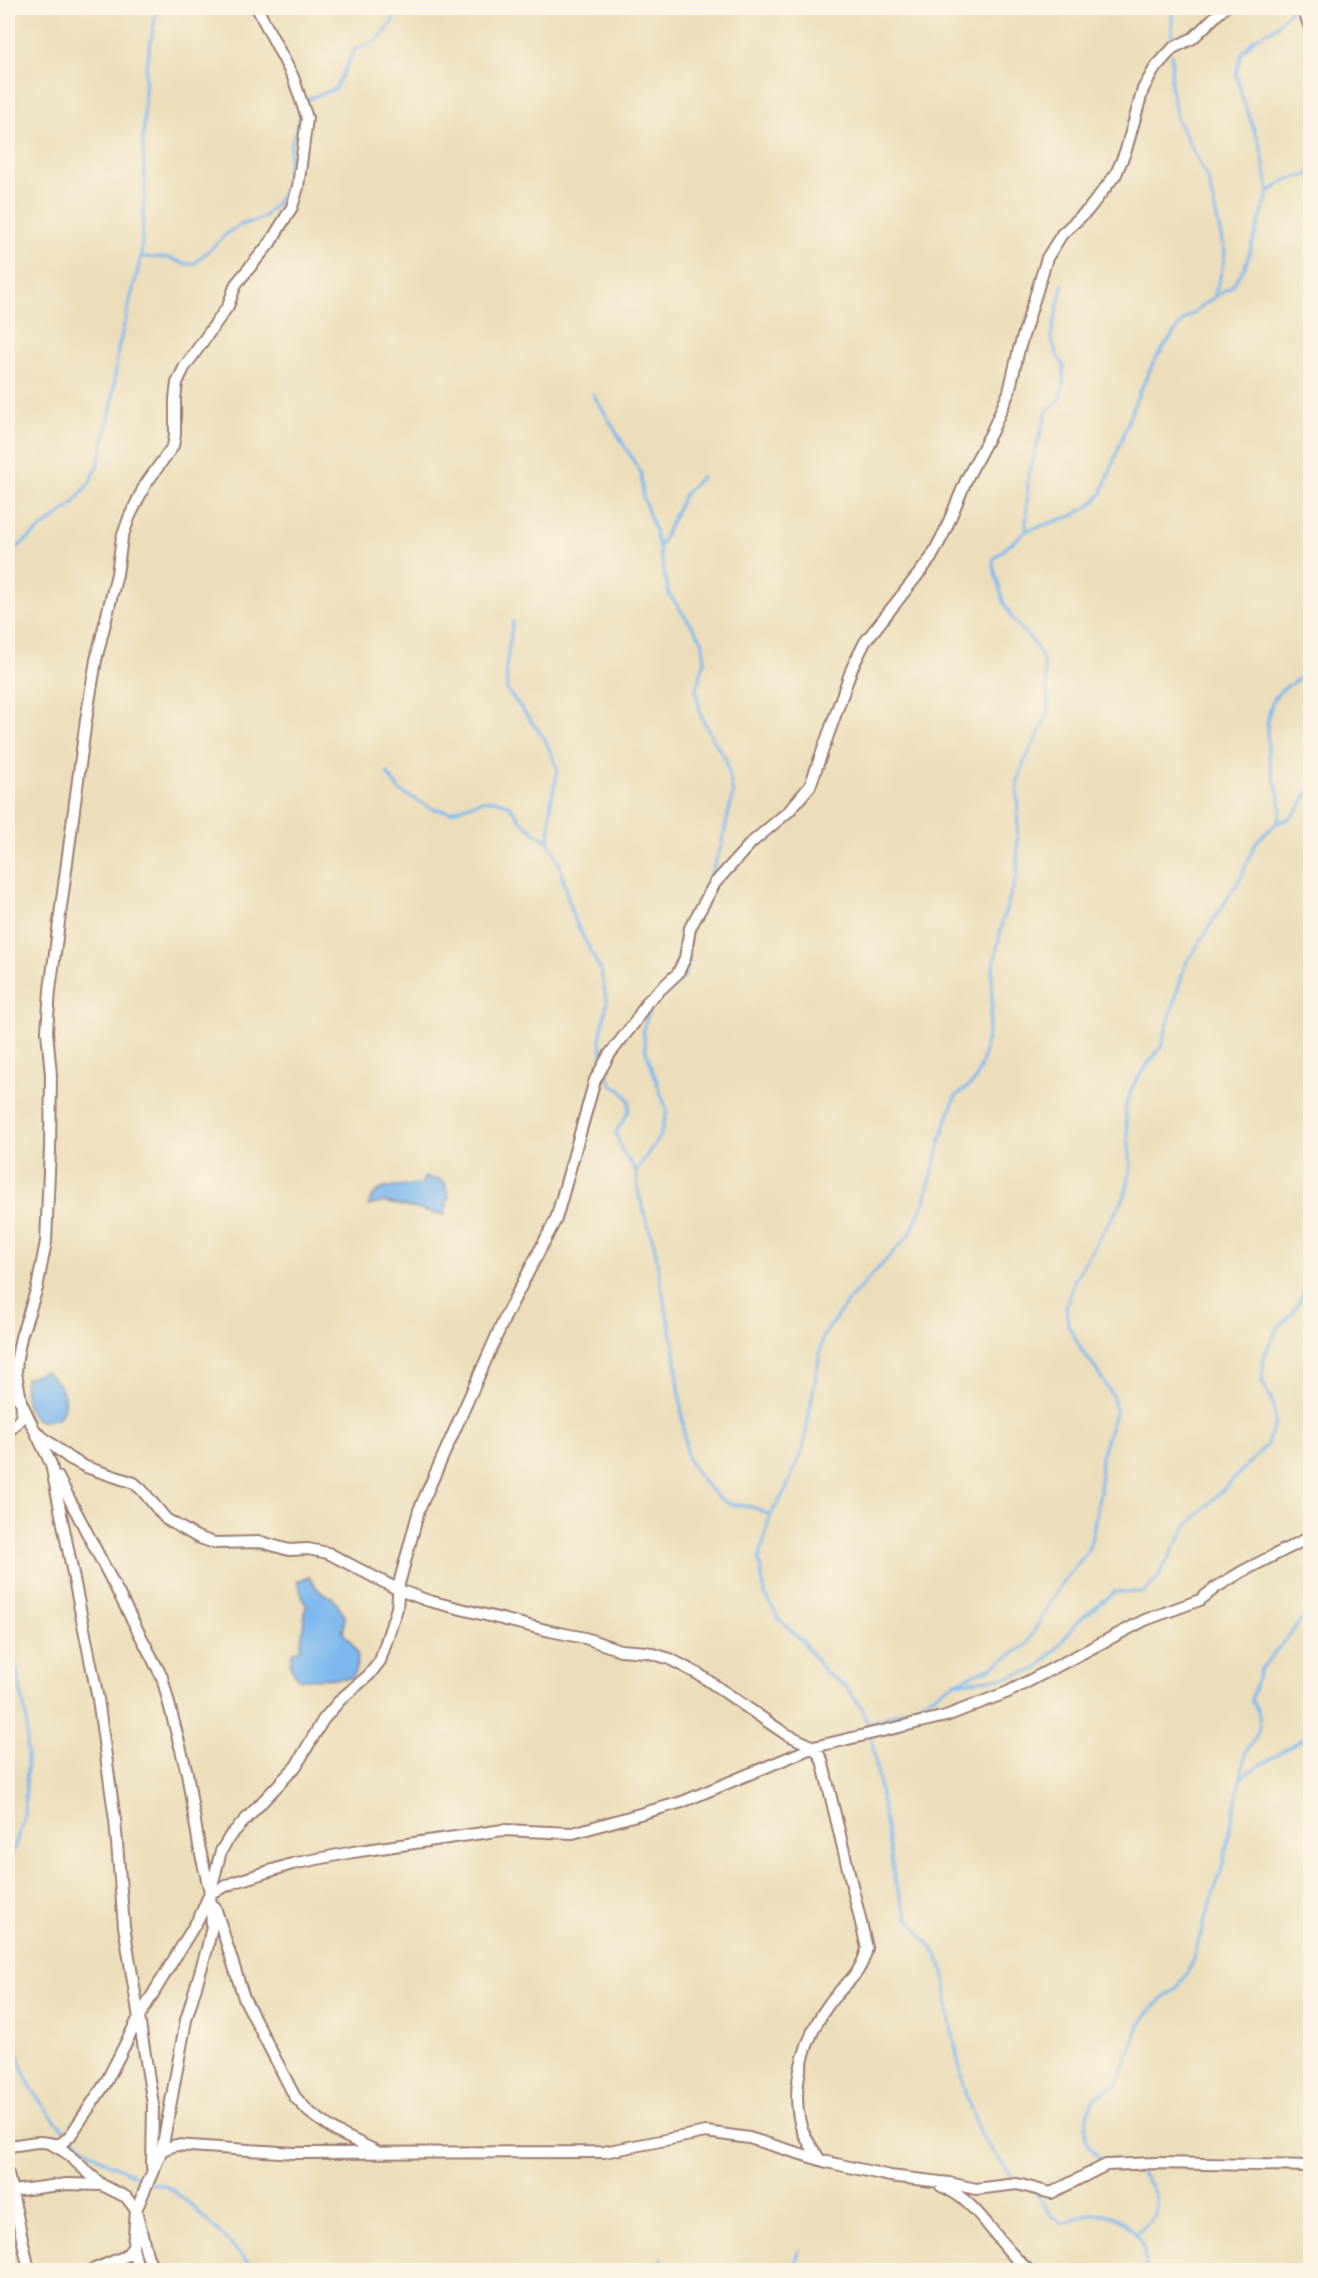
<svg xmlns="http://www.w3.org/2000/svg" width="1318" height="2278" font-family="'IM FELL Double Pica',serif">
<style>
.water{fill:#7bb8ee;stroke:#626c8c;stroke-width:1.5}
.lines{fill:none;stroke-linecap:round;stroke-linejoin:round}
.stream{stroke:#7bb8ee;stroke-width:3}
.minor-casing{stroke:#9b7e72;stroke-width:14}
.minor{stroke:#fff;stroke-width:10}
</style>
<rect width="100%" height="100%" fill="#fcf5e5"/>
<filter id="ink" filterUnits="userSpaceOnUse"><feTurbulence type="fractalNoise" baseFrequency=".0167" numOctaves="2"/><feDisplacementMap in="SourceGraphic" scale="12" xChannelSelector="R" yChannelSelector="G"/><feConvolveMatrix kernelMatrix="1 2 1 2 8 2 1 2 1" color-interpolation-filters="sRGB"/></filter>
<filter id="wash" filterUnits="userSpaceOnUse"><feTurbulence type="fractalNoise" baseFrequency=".008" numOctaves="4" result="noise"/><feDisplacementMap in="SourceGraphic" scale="24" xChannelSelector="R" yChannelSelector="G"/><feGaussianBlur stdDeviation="1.35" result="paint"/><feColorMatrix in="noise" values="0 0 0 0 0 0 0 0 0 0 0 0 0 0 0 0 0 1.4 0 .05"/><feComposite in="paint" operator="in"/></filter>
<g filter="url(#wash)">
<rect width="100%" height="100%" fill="#ecdeba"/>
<path class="water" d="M425,1177l19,4 5,16 -5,18 -60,-13 -16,4c6,-24 32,-20 53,-21z
M45,1371c16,12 27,29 13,47 -6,2 -14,5 -20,2 -13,-7 -15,-29 -12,-42z
M309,1577l11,15 12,5 13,19 -2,17c16,17 19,24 9,45l-54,1 -8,-14 2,-12 8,-4 6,-43 -9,-25z"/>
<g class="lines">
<path class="stream" d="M1172,8v37
M1172,54l-1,33 6,32 31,61 17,73 -4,21 -7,23
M304,103l6,-5 25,-9 20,-40c23,-6 36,-17 42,-41
M1269,192l-8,-44 -17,-45 -8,-30 6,-20 12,-14 22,-12 16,-19
M141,257l28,1 16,6h9l36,-33 13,-7 18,-5 14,-13 10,-17 6,-44 10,-33
M593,394l48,79 2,24 12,34 14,63 33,46 3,20 -9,30 5,26 13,25 12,18 7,35 -12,53 -19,50
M1026,531l2,-54 19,-66 11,-9 5,-14 1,-22 -7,-11 -6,-18 12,-54
M660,546l24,-51 18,-19
M8,554l64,-49 18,-23 10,-23 12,-55 6,-54 23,-93 4,-71 -2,-44 3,-75 11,-59
M513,621l-7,45 1,24 38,49 13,31 -7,32 -2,40 9,18 15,57 28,54 6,32 -7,37 3,20
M387,773l13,18 33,18 18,3 29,-11 16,-1 14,6 14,18 24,18
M1277,823c1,-4 3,-9 4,-13 0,-16 -8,-31 -11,-46 -3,-19 -6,-53 7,-69 9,-11 23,-15 33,-25
M690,959l-6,18 -17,17 -16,11 -8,25 3,21 21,60 -7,25 -24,35 3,24 16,53 7,43 12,54 13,112c6,13 29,44 44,47 17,3 23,1 39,12
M605,1070l7,15 10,6 7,9v11l-13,21 6,19 14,20
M8,1632l19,88v47l-3,51 -16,48
M954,1683l38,-16 34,-22 34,-59 27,-34 5,-14 8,-46 1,-36 15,-45 -3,-14 -19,-31 -12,-15 -14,-26 -2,-18 9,-28 50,-83 6,-29 -6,-59 9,-25 27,-36 24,-82 56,-88 15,-35 21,-19 11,-4 12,-11 10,-19
M867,1724l44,-16 43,-25 54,-6 27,-7 19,-19 24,-30 36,-29h30l13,-13 30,-53 79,-80 10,-25 -4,-21 -10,-18 2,-26 13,-27 15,-15 18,-33
M1241,1777l69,-43
M8,1994c5,22 5,47 12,68 13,38 43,72 75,93 15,11 34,16 50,25
M1102,2163c-4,-7 -10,-13 -14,-20 -5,-10 -1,-32 5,-42 5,-8 16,-13 24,-16l22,-59 14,-19 24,-19 12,-17 34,-107 23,-113c14,-17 20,-32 5,-51l9,-30 50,-60
M1135,2168c13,11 27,30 19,48 -3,6 -13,13 -18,18
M1015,2181l-35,-47 -16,-45 -15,-73 -4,-40 -8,-21 -29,-38 -13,-34 -24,-149 -9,-26 -16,-21 -21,-15 -22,-30 -24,-23 -14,-25 -6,-34 11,-44 15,-25 18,-42 20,-113 25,-35 62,-67 15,-34 20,-75 10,-28 20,-16 8,-21 9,-51v-35l12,-59 13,-40 1,-94 7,-21 14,-26 10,-24 -6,-51 -11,-18 -20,-23 -9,-17 -10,-36 1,-7 32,-27 46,-15 19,-11 11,-12 34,-93 18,-39 29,-40 24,-19 25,-16 13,-19 24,-75 17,-12 22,-5 2,-4
M151,2183l17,4 23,18 65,65
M1035,2193l18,24 9,7c9,-3 18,-9 27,-10 34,-4 58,24 57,56
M659,2270l3,-12
M795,2270l4,-20"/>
</g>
</g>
<g filter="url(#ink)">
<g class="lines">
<g class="minor-casing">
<path id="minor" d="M1303,8l7,20
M8,1387l13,15 30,62 47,235 17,121 9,106 29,178 -1,63
M8,1432l13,-14 1,-12 -6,-33 1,-15 4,-21 16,-49 9,-46 4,-93 1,-74 -4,-44 3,-41 36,-270 10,-60 21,-86 5,-36 7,-20 16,-33 28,-39 2,-11v-36l2,-16 7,-15 44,-62 8,-22 34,-41 22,-36 6,-20 9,-69 -14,-41 -36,-69
M36,1432l33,26 17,9 48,16 8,7 24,29 31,18 17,6 47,-1 28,8 19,-1 20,4 71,37 30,11 121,30 35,7 35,12 27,2 23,7 30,16 84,58 30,14 8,13 45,188c-6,27 -20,33 -36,53 -24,32 -41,81 -31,122 3,13 13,26 20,37
M58,1477l104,200 25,96 12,73 11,46
M215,1907l29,91 51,99 14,15 28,20 39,19
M53,2145l11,6 38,34 24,12 10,13 11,45 7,15
M8,2146c10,-1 20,-3 30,-4 16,-1 17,9 32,-6l35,-52 34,-67 61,-101 10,-23 11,-42 9,-15 66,-70 27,-46 18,-21 28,-24 11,-14 17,-53 2,-24 20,-74 87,-195 50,-96 39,-139 14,-25 26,-33 12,-20 31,-29 7,-15 5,-30 25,-45 36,-40 38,-32 21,-25 42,-118 13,-26 66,-84 14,-27 22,-53 25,-47 17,-39 10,-43 28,-91 15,-24 26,-24 28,-36 10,-24 17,-61 12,-21 18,-20 20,-10 31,-30
M162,2150l24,-130 21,-71 5,-23 -2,-33 25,-11 57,-18 61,-12 150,-22 70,3 109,-31 132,-55 132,-31 62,-24 137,-72 55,-20 15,-12 28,-17 67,-34
M8,2174l21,96
M941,2186c40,16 56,60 88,84
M12,2191l55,-7 35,1
M133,2247l5,23
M92,2270l34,-14 7,-9 3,-37 26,-60 14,-5 118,8 310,-1 102,-20 43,6 78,24 63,14 59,7 27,6 41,-5 34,9 55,-28 51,-2 153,3"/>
</g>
<use href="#minor" class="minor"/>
</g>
</g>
<rect width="1318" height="2278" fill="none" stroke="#fcf5e5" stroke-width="30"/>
</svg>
